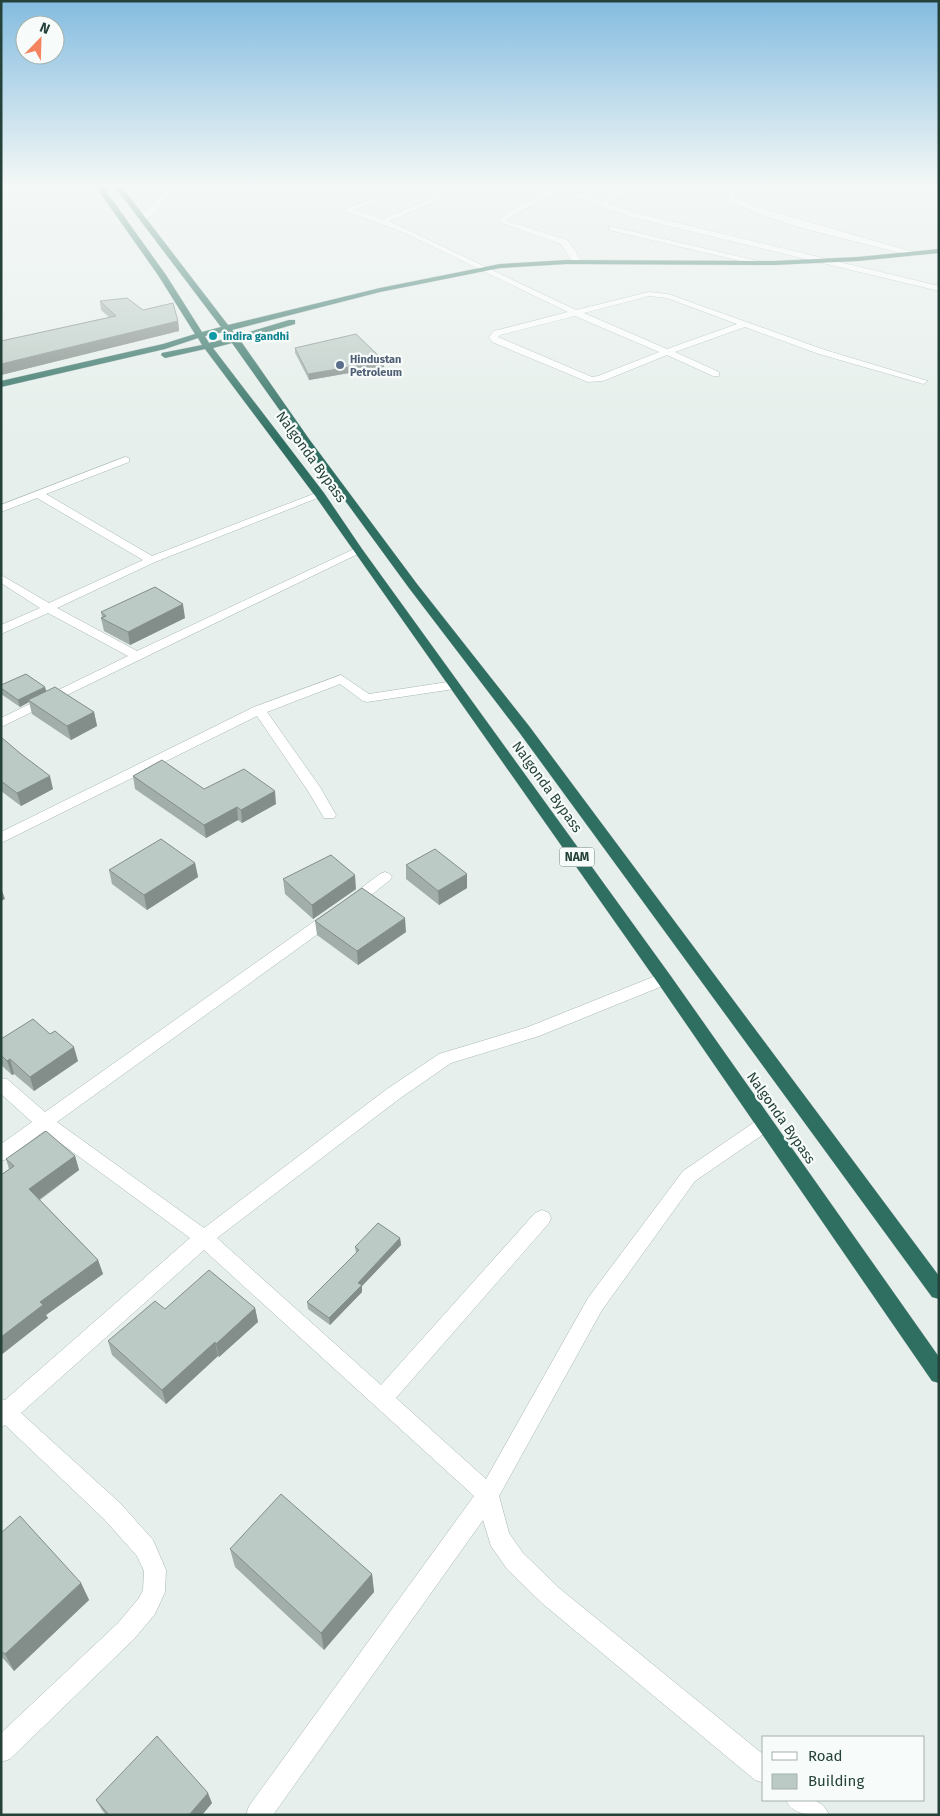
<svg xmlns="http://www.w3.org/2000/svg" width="940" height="1816" font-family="'Fira Sans',sans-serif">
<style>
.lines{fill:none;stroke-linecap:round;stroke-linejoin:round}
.street-casing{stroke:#a8b8b2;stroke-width:1}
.secondary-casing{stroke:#a4bbb3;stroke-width:1}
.highway-casing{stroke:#c2cac8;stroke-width:1}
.street{fill:#fff;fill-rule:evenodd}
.secondary{fill:#fff;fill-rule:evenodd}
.highway{fill:#2f6f62;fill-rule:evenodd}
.wall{fill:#a1aea9}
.shaded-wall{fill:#838d89}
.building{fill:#bbcac4;stroke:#838d89}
.culture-dot{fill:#0f9aa8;stroke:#f7fbf9;stroke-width:2}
.service-dot{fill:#5c6f8a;stroke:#f7fbf9;stroke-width:2}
.labels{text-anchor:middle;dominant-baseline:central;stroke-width:4.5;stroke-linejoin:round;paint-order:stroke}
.far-culture-label{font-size:11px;font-weight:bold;fill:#0d838f;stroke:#f7fbf9;text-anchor:start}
.far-service-label{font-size:11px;font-weight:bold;fill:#4e5e75;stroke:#f7fbf9;text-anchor:start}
.shield{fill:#f7fbf9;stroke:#637a73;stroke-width:1}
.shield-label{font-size:12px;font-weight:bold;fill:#24423a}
.street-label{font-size:14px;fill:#24423a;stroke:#f7fbf9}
</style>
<rect width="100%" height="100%" fill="#e6efeb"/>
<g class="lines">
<g class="street-casing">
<path id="street" d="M166,187h7c-7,11 -20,35 -35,34v-4l12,-9z
M399,187h9l-54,23 29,9 77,-32h9l-80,34 187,89 73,-18 19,2 157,56 103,31 -5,3 -3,-1 -101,-29 -74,-27 -70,25 44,20v4h-6l-46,-21 -64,26 -15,1 -96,-40 -3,-5 5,-6 74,-19 -163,-79 -62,-23zM649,296l18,2 70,26 -70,25 -83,-36zM575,316l84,36 -61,24 -6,1 -94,-40 2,-2z
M628,187h8l-28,16 28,10 303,73v5l-308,-74 -46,-17 -33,-10 4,-2 46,13z
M718,187h9l8,3 1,8 17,8 167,48 -7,2c-59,-16 -129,-28 -184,-55l-1,-8z
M851,187l33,3 32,-3c-16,11 -49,10 -65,0z
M609,226l149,35 4,2 -4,2 -149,-35z
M125,457l4,1v4l-83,32 106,62 164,-63h8l1,2 -170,67 -98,46 80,43 217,-102 4,-1 6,3 -363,176v-9l127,-62 -80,-43 -47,21v-9l39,-17 -39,-25v-8l48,28 94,-43 -106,-62 -36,14v-7z
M341,675l28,19 85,-13 6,4 -6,4 -87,13 -4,-1 -23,-17 -73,28 53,75 16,28 -2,3h-10l-16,-27 -51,-75 -256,127v-11l253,-125z
M385,872l5,2 2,3 -2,3 -35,28h-10l-2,-4 2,-4 35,-26z
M331,912l5,1 3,4 -3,4 -279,201 147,106 183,-139 52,-35 89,-27 130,-52 6,-2 6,2 2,4 -2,4 -131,53 -88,27 -52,36 -182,139 164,147 154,-172 7,-3 7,3 2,5 -2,5 -153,175 90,81 102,-181 95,-127 76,-52 6,-2 6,2 3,5 -3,5 -76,52 -93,129 -103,186 10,37 14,20 36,35 205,167v28l-9,-3 -212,-176 -36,-35 -16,-23 -8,-26 -210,295h-27l3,-9 225,-310 -270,-246 -183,163 99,90 33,37 13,30 -1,22 -10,22 -21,25 -124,120 -9,3v-29l117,-110 21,-25 4,-8 1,-19 -7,-15 -33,-37 -99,-94 -4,2v-28l4,1 185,-162 -146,-107 -37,28 -6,2v-17l31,-22 -31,-28v-16l6,1 38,33 281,-199z
M786,1800c18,0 35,-5 43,15 -18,0 -36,1 -43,-15z"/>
</g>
<g class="secondary-casing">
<path id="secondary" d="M554,187h7l-2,5 -51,26 -1,3 60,19 8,10 6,12 -1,2h-6l-13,-20 -62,-22c6,-14 42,-23 55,-35z"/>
</g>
<g class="highway-casing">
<path id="highway" d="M96,187h7l63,88 36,57 19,-5 -106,-140h7l106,138 152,-37 120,-24 67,-4 207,1 84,-4 81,-8v4l-81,8 -84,4 -207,-1 -67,4 -120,24 -148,38 4,6 53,-16h6v4l-55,16 69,99 108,145 112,142 410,550v23l-7,-2 -413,-565 -110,-144 -106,-145 -71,-100 -19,5 111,145 38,56 308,426 269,382v26l-7,-2 -274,-398 -342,-486 -111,-148 -40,9 -4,-3 1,-2 40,-8 -4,-7 -33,11 -164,38v-6l162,-37 32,-10 -37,-59zM224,332l5,6 -20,5 -4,-7z"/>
</g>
<use href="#street" class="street"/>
<use href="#secondary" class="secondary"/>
<use href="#highway" class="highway"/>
</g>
<path class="wall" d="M100,301l43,9 35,11 1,10 -178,44v-34l108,-24 -8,-7z
M295,348l89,19 -75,13 -14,-27z
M101,612l84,6 -55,27 -26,-14 -3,-13 1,-1z
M1,685l46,7 47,20 3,14 -26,14 -39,-26 -3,-12 -9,5 -19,-13z
M1,737l52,52 -32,17 -20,-15z
M133,776l71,13 72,15 -34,19 -4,-3 -32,18 -71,-49z
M195,863l3,14 -51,33 -35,-26 -3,-14z
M406,865l61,23 -28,17 -33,-26z
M283,879l73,10 -43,30 -28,-25z
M315,921l91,11 -48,33 -41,-30z
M1,1039l77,22 -44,30 -20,-17 -2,1 -11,-10z
M75,1156l4,14 -39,30 58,60 5,14 -57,41 2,3 -47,37v-180l8,-6 -3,-10z
M400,1238l1,7 -39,41v6l-32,33 -22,-16 -1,-7 49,-49 -1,-6z
M255,1308l3,14 -39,35 -1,-1 -52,48 -54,-49 -4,-14 57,-32z
M1,1533l80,50 8,17 -75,71 -13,-15z
M230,1549l142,25 2,18 -50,58 -89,-83z
M96,1800l116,3 -10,12h-96l-4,-5z"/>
<path class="shaded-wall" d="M178,321l1,10 -178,44v-11z
M384,361v6l-75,13 -1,-6z
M183,604l2,14 -55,27 -2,-13z
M45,687l2,6 -19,7 1,2 -9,5 -2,-7z
M94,712l3,14 -26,14 -4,-14z
M50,776l3,13 -32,17 -4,-13z
M275,791l1,13 -34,19 -1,-13z
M237,807l1,13 -32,18 -2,-13z
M195,863l3,14 -51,33 -3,-15z
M467,874v14l-28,17 -1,-14z
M355,875l1,14 -43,30 -1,-14z
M1,888l4,11 -4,2z
M405,918l1,14 -48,33 -1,-14z
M74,1047l4,14 -44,30 -4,-14z
M10,1059l4,15 -2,1 -5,-14z
M75,1156l4,14 -45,33 -5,-14z
M400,1238l1,7 -39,41v6l-32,33 -1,-7 29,-35z
M98,1260l5,14 -57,41 2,3 -47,37v-18l39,-35z
M255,1308l3,14 -39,35 -3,-13z
M215,1342l3,14 -52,48 -4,-14z
M372,1574l2,18 -50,58 -3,-17z
M81,1583l8,17 -75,71 -9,-17z
M208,1793l4,10 -10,12h-13z"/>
<path class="building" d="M127,298l16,12 30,-7 5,18 -177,43v-23l115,-25 -16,-15z
M356,334l28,27 -76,13 -13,-26z
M155,587l28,17 -55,28 -27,-14 5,-2 -5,-4z
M26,674l19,13 -27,13 -17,-12v-3z
M55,687l39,25 -27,14 -39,-26z
M1,737l20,17 29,22 -33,17 -16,-12z
M162,760l42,29 40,-20 31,22 -34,19 -4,-3 -33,18 -71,-49z
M161,839l34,24 -51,32 -35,-25z
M435,849l32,25 -29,17 -32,-26z
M331,855l24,20 -43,30 -29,-26z
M362,888l43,30 -48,33 -42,-30z
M33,1019l17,15 5,-3 19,16 -44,30 -20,-18 -3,2 -6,-6v-16z
M46,1131l29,25 -46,33 69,71 -58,42 3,3 -42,32v-162l13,-9 -8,-7z
M378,1223l22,15 -42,45 4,2 -33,33 -22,-16 52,-52 -4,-3z
M209,1270l46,38 -39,36 -1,-2 -53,48 -54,-49 47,-40 10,8z
M281,1494l91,80 -51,59 -91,-84z
M20,1516l61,67 -76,71 -4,-3v-118z
M157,1736l51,57 -19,22h-80l-13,-15z"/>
<linearGradient id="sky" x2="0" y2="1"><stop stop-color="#84bce0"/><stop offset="0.42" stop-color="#f4f8f6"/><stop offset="1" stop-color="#f4f8f6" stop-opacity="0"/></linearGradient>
<rect width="940" height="441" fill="url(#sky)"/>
<circle class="culture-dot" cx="213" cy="336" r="5"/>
<circle class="service-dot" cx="340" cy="365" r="5"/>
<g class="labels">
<g class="far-culture-label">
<text x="223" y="336">indira gandhi</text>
</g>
<g class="far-service-label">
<text x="350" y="359">Hindustan<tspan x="350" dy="13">Petroleum</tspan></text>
</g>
<rect class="shield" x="559.5" y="847.5" width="35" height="19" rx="4"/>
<g class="shield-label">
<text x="577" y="857">NAM</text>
</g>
<g class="street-label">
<text transform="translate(311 457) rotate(54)">Nalgonda Bypass</text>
<text transform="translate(547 787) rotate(54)">Nalgonda Bypass</text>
<text transform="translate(781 1118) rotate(55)">Nalgonda Bypass</text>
</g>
</g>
<rect width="940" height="1816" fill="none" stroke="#24423a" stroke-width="5"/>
<rect x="762" y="1736" width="162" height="65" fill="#f7fbf9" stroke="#a3b1ad"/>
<rect x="772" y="1752" width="25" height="8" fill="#ffffff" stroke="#a3b1ad"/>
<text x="808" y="1761" font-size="15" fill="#24423a">Road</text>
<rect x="772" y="1774" width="25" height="15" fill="#bbcac4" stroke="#a3b1ad"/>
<text x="808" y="1786" font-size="15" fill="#24423a">Building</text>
<g transform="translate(40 40) rotate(23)"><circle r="24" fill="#f7fbf9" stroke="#a3b1ad"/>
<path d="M0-4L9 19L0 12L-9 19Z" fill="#f4845f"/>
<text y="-8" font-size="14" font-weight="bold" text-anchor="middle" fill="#24423a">N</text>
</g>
</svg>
